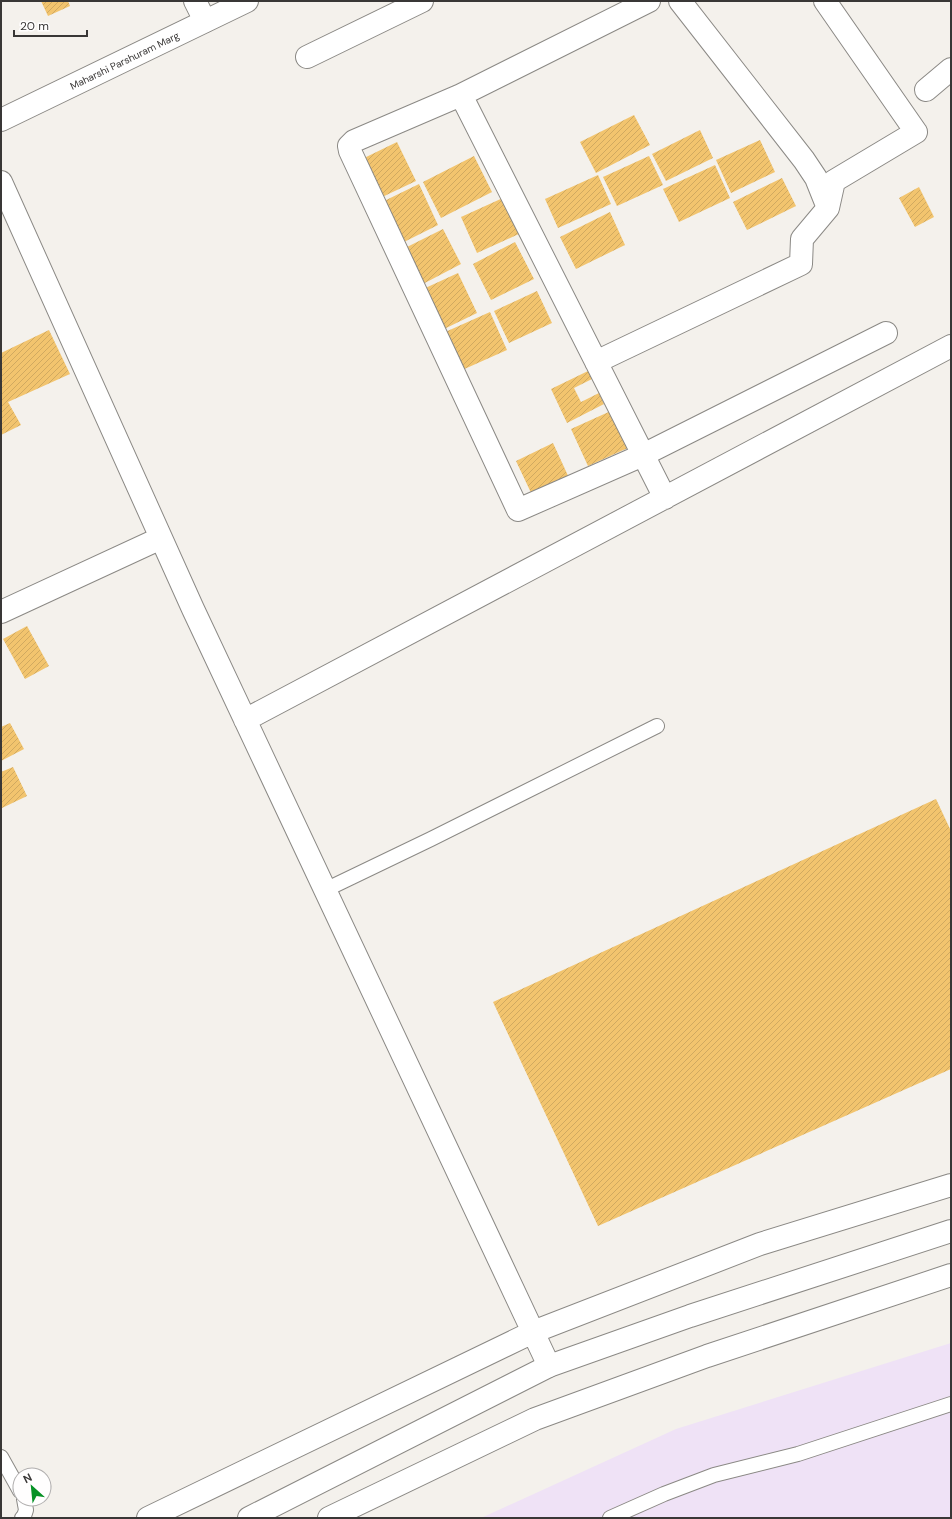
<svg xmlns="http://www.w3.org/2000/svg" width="952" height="1519" font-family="'DM Sans',sans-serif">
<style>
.industrial{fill:#efe2f6}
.building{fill:url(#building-hatch)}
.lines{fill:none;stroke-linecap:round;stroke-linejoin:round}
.service-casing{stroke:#8b8985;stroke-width:16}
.minor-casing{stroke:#8b8985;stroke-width:24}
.tertiary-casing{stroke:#8b8985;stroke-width:24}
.secondary-casing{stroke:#8b8985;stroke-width:24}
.service{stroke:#fff;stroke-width:14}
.minor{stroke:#fff;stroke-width:22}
.tertiary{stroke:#fff;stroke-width:22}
.secondary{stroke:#fff;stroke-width:22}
.labels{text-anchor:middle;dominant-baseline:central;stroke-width:3;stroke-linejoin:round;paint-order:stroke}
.street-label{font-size:10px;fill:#393736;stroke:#fffefe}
</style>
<defs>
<pattern id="building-hatch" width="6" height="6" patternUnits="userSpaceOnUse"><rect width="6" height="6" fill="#f2c46e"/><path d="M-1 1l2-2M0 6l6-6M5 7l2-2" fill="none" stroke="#d0a960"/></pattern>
</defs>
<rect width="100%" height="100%" fill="#f4f1ec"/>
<path class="industrial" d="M951,1343v175h-470l195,-89z"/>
<path class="building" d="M41,1h27l2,5 -22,10z
M634,115l16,30 -54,28 -16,-31z
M700,130l13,28 -47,23 -14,-27z
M760,140l15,32 -44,21 -15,-33z
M397,142l19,39 -38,18 -18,-39z
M474,156l18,36 -51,26 -18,-36z
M649,156l14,29 -46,21 -14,-29z
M715,165l15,33 -51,24 -16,-33z
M598,175l13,29 -53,24 -13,-29z
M782,178l14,28 -49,24 -14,-28z
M419,184l19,41 -38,19 -20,-41z
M919,187l15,30 -19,10 -16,-29z
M505,197l16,36 -44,20 -16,-36z
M610,212l15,33 -49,24 -16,-32z
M443,229l18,35 -40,21 -18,-36z
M515,242l19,37 -43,21 -18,-36z
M458,273l19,40 -37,18 -19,-41z
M537,291l15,32 -43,20 -15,-32z
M490,312l17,38 -47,21 -17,-38z
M49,330l21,44 -62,28 13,23 -20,10v-82z
M588,371l4,8 -18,9 7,14 18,-9 5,11 -37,19 -16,-34z
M613,410l17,37 -42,19 -17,-37z
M553,443l17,37 -37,17 -17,-36z
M27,626l22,40 -24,13 -22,-40z
M10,723l14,26 -23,12v-34z
M13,767l14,29 -25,12 -1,-36z
M936,799l15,32v238l-353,157 -105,-224z"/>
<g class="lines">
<g class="service-casing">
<path id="service" d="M325,890l106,-51 226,-113
M1,1457l19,34
M22,1518l2,-2 2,-6 -2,-11
M610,1518l54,-24 50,-19 84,-21 153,-50"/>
</g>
<g class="minor-casing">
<path id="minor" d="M195,1l10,20
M649,1l-188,94 -107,46 -5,5 1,5 168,359 125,-55 243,-122
M680,1l124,159 12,18 12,30
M307,57l115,-56
M926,90l25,-21
M461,95l204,403
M1,182l192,427 356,757
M596,362l205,-98 1,-25 26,-31 6,-27 82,-49 -91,-131
M1,612l160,-74
M245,720l706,-374
M148,1518l385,-186 227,-88 191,-59"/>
</g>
<g class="tertiary-casing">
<g id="tertiary">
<path id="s1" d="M1,120l246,-119"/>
</g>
</g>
<g class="secondary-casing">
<path id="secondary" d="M249,1518l300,-152 141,-50 261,-85
M329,1518l206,-99 172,-63 244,-81"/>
</g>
<use href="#service" class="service"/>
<use href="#minor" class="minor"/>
<use href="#tertiary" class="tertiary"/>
<use href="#secondary" class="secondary"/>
</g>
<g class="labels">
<g class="street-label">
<text stroke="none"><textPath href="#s1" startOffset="137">Maharshi Parshuram Marg</textPath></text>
</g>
</g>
<rect width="952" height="1519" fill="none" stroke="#393736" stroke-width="4"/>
<g transform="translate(32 1487) rotate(333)"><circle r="19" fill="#fffefe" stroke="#b0aeae"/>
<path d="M0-3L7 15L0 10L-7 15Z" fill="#079226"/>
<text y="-6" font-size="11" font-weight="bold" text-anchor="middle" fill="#393736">N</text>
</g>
<path d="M14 30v6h73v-6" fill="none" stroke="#393736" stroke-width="2"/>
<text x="20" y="30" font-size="12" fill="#393736" stroke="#fffefe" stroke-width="3" paint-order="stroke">20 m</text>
</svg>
